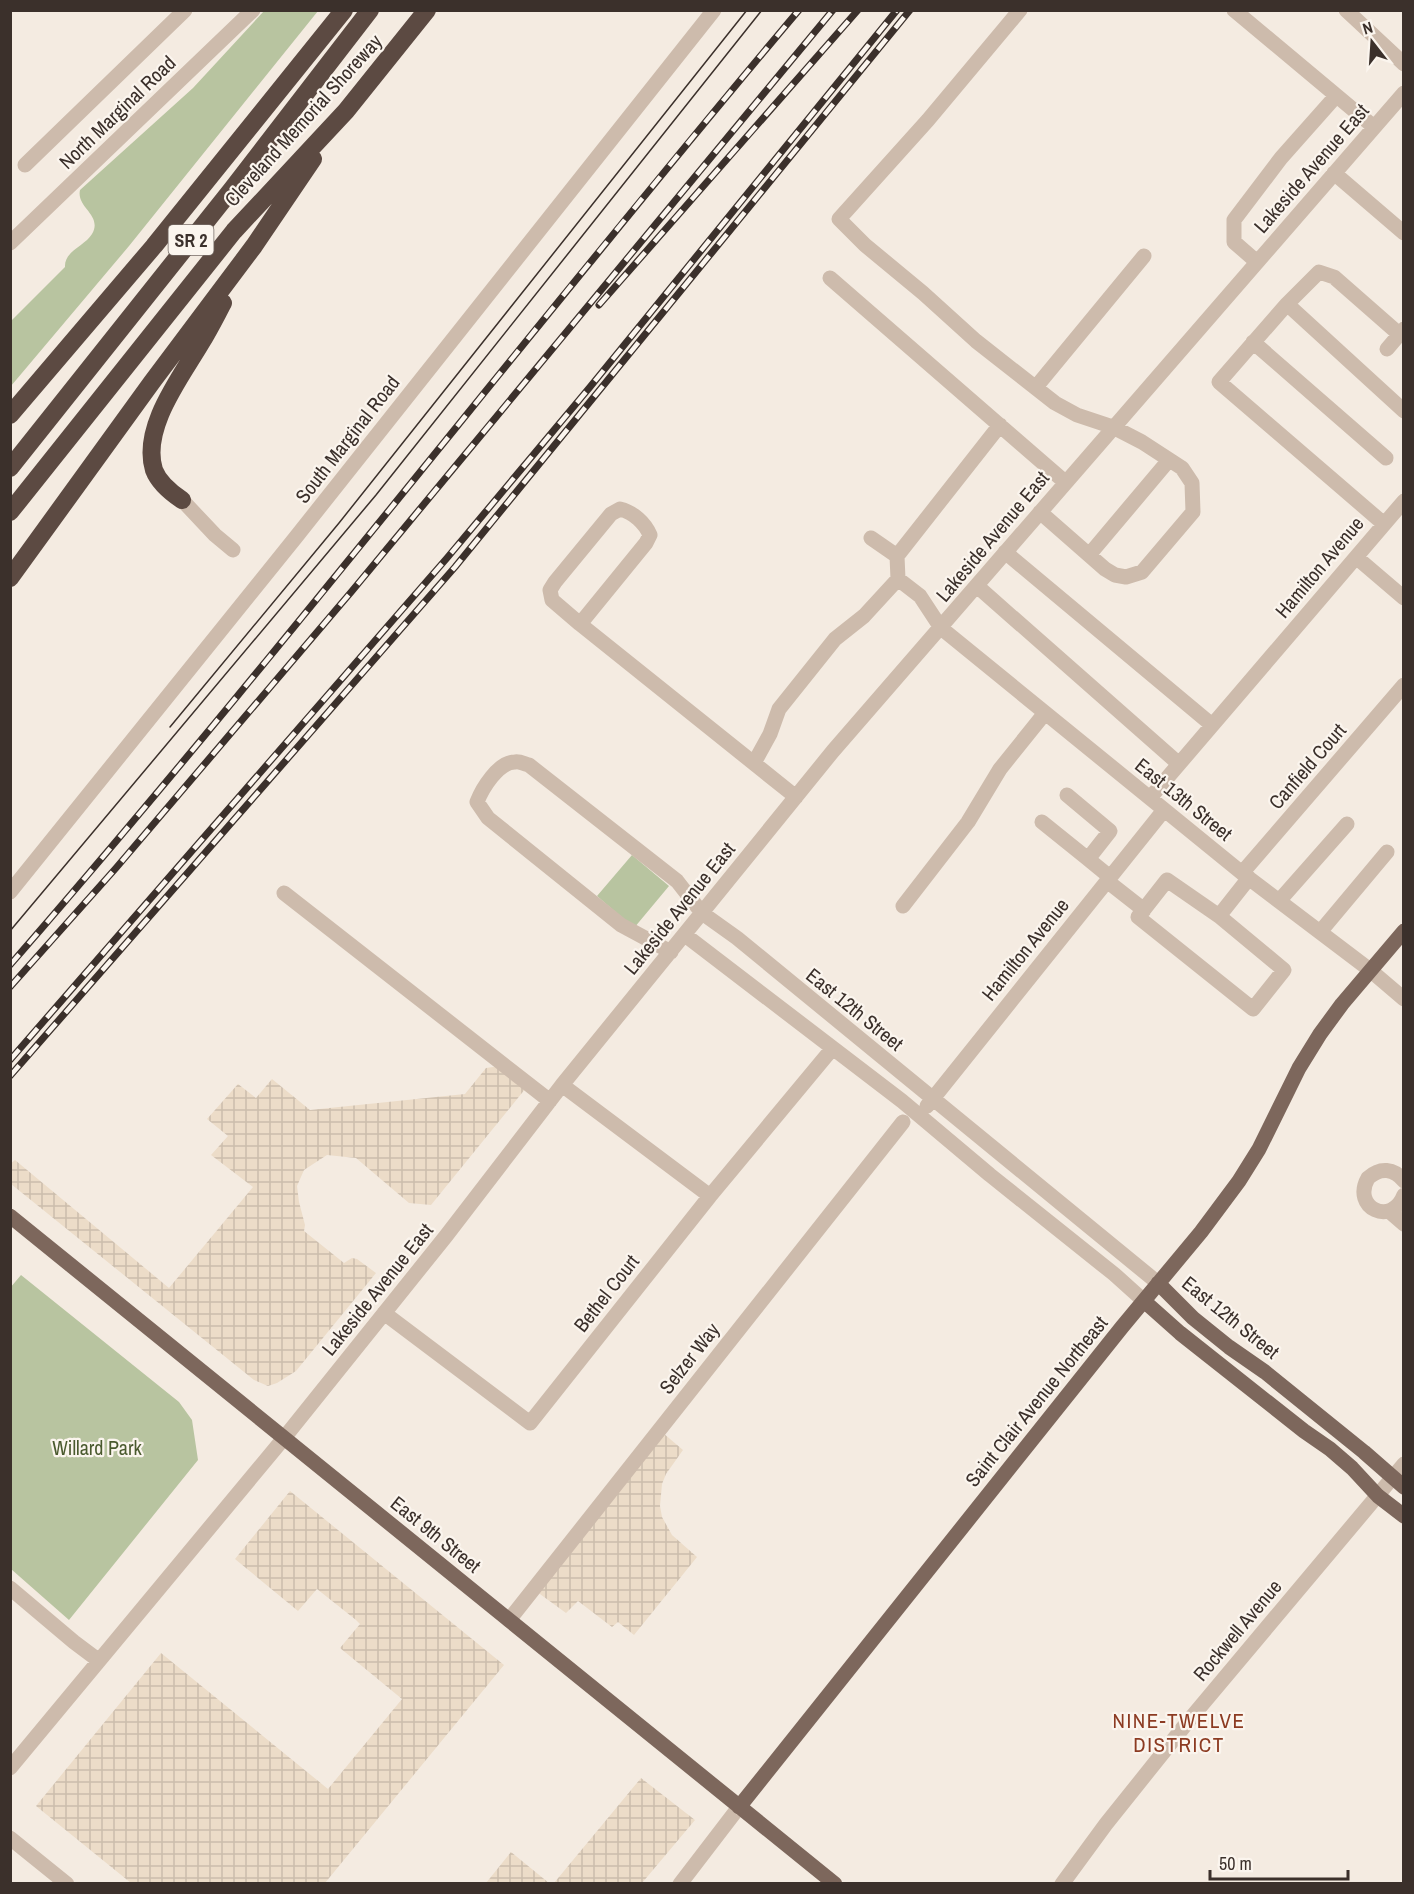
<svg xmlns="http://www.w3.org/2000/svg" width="1414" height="1894" font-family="'Archivo Narrow',sans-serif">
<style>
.green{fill:#b8c4a0}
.plaza{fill:url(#plaza-grid)}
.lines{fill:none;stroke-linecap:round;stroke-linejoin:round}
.minor{stroke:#cdbbac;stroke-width:15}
.major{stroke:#7d675c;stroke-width:15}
.highway{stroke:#5c4a42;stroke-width:18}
.tram{stroke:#3b302b;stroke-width:1.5}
.rail-casing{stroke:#3b302b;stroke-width:7}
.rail{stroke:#fbf5ee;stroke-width:4.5;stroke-dasharray:14;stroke-linecap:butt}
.labels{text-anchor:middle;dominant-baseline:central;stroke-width:4.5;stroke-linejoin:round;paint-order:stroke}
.shield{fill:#fbf5ee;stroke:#756b66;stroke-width:1.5}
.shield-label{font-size:18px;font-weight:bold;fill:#3b302b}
.street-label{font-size:20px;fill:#3b302b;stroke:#fbf5ee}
.park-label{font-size:20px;fill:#4a5a2e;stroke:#fbf5ee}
.neighbourhood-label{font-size:21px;letter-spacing:1.5px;fill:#8c3b22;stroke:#fbf5ee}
</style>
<defs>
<pattern id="plaza-grid" width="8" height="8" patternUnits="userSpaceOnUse" patternTransform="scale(1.5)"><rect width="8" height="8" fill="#ecdcc8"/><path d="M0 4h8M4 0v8" fill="none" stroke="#cbbdac"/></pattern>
</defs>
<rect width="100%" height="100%" fill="#f4ebe1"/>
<path class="green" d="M264,11h54l-189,235 -118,140v-65l54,-54c-1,-16 20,-21 27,-33 11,-19 -16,-26 -12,-44l113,-102z
M632,855l37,31 -35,42 -37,-32z
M21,1275l158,127 13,18 6,40 -129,160 -58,-51 -1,-281z"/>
<path class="plaza" d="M493,1067l11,1 22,20 -95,117 -22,-2 -53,-45 -29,-3 -23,15 -7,16 2,16 6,23 -1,6 40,32 8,-5 5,1 19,14 -80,98 -19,12 -9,3 -14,-6 -243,-196 -1,-20 5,-4 154,128 84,-101 -42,-32 17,-19 -21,-17 31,-35 18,14 16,-19 38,31 155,-16 21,-26z
M663,1433l20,17 -17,24 -4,10 -2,22 2,11 10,18 25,22 -63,78 -16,-13 -6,5 -34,-26 -12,12 -33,-24z
M290,1491l214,174 -179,218h-194l-95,-77 125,-153 167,136 74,-90 -62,-51 20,-24 -4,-4 -39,-31 -19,22 -63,-52z
M641,1778l54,42 -53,63h-88z
M511,1852l38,31h-63z"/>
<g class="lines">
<path class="minor" d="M1020,10l-92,110 -89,99 26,26 58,48 53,48 79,62 22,12 36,12 29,15 40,26 10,15 1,29 -51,60 -16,5 -11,-2 -10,-6 -65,-57
M1234,10l140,117
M1346,10l58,54
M25,165l160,-155
M1334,173l70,60
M10,243l243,-233
M1257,262l-23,-20v-22l47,-62 55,-62
M830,278l235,204
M1287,304l32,-32 15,5 65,57
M1253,342l133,116
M1387,349l17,-20
M1036,387l108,-131
M182,500l33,35 18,15
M1384,524l-165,-142 68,-78 117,107
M871,538l26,18 1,23 22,17 21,32 301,245 128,97 34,29
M1005,552l207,173
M1089,555l80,-95
M897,556l103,-131
M1356,557l48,41
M977,586l202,178
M580,624l66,-81 4,-8c-5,-12 -17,-23 -30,-26l-9,5 -56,68 -5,8 2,10 28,24 216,173
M754,763l16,-29 9,-25 56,-70 29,-23 34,-37
M1067,795l43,36 -22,28 22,18
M1150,798l254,-297
M1042,822l46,37
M1242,873l162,-188
M1107,881l37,29
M10,892l286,-355 418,-527
M284,893l266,208
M1279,901l68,-77
M903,906l65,-84 32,-53 45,-56
M1219,916l-52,-36 -29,37 115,92 31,-39 -65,-54 30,-38
M1320,932l67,-80
M685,935l217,166 88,74 124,99 30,27
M671,952l-50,-27 -133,-107 -11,-16c5,-13 21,-40 38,-40 4,-1 10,2 14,3l148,116 25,32 35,25 421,345
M562,1085l148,111
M927,1106l237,-296
M1404,1181c-10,-13 -24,-14 -36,-3 -17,30 24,49 36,17
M1389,1211l15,13
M384,1313l146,110 180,-227 122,-147
M10,1588l64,54 24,18
M509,1620l394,-498
M10,1768l274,-330 162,-202 116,-151 271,-334 571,-658
M10,1838l57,46
M680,1884l59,-77
M1062,1884l44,-60 84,-105 214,-255"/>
<path class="major" d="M10,1216l825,668
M1158,1283l35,35 36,29 36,25 99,80 40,35
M1144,1301l36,32 124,98 26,18 22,19 26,28 26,20
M739,1807l383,-480 79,-95 38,-51 20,-32 40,-81 21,-34 22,-30 62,-73"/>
<path class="highway" d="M10,415l144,-169 190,-236
M10,468l222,-279 138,-179
M182,500c-12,-8 -23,-17 -28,-30 -13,-42 27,-93 47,-127 8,-13 15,-27 22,-40
M10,512l224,-281 112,-120 81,-101
M10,578l142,-196 102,-136 59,-87"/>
<path class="tram" d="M170,727l169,-204 408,-513
M10,931l366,-436 386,-485"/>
<g class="rail-casing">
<path id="rail" d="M599,305l259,-295
M10,965c271,-311 522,-639 789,-955
M10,987l106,-119 236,-277 481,-581
M10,1060l437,-502 143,-171 307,-377
M10,1076l445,-509 455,-557"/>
</g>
<use href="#rail" class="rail"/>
</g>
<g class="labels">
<rect class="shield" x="168.5" y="225" width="45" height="30" rx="4.5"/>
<g class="shield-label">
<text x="191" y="240">SR 2</text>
</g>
<g class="street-label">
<text transform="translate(117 112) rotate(-44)">North Marginal Road</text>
<text transform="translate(303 120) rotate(-48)">Cleveland Memorial Shoreway</text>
<text transform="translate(1311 168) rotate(-49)">Lakeside Avenue East</text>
<text transform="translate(347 439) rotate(-52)">South Marginal Road</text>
<text transform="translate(992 536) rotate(-50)">Lakeside Avenue East</text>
<text transform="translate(1319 567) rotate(-50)">Hamilton Avenue</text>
<text transform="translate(1307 766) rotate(-49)">Canfield Court</text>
<text transform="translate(1184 799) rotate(39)">East 13th Street</text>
<text transform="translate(679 908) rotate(-51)">Lakeside Avenue East</text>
<text transform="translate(1025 949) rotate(-51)">Hamilton Avenue</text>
<text transform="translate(855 1009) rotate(39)">East 12th Street</text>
<text transform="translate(377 1289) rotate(-51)">Lakeside Avenue East</text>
<text transform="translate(606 1293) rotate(-52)">Bethel Court</text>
<text transform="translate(1231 1317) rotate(39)">East 12th Street</text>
<text transform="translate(689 1358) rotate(-52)">Selzer Way</text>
<text transform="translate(1036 1401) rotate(-51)">Saint Clair Avenue Northeast</text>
<text transform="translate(436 1534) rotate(39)">East 9th Street</text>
<text transform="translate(1237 1630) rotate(-50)">Rockwell Avenue</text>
</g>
<g class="park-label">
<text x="97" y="1447">Willard Park</text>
</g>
<g class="neighbourhood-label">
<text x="1179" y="1720">NINE-TWELVE<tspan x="1179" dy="24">DISTRICT</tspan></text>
</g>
</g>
<rect width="1414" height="1894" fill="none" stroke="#3b302b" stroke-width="24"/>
<g transform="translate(1372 42) rotate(343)" stroke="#fbf5ee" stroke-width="4.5" paint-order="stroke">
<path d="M0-4.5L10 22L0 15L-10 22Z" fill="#3b302b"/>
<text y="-9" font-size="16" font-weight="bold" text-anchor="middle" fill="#3b302b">N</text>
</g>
<path d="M1210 1870v9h138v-9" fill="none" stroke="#3b302b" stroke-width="3"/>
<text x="1219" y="1870" font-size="18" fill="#3b302b" stroke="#fbf5ee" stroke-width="4.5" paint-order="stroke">50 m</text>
</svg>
